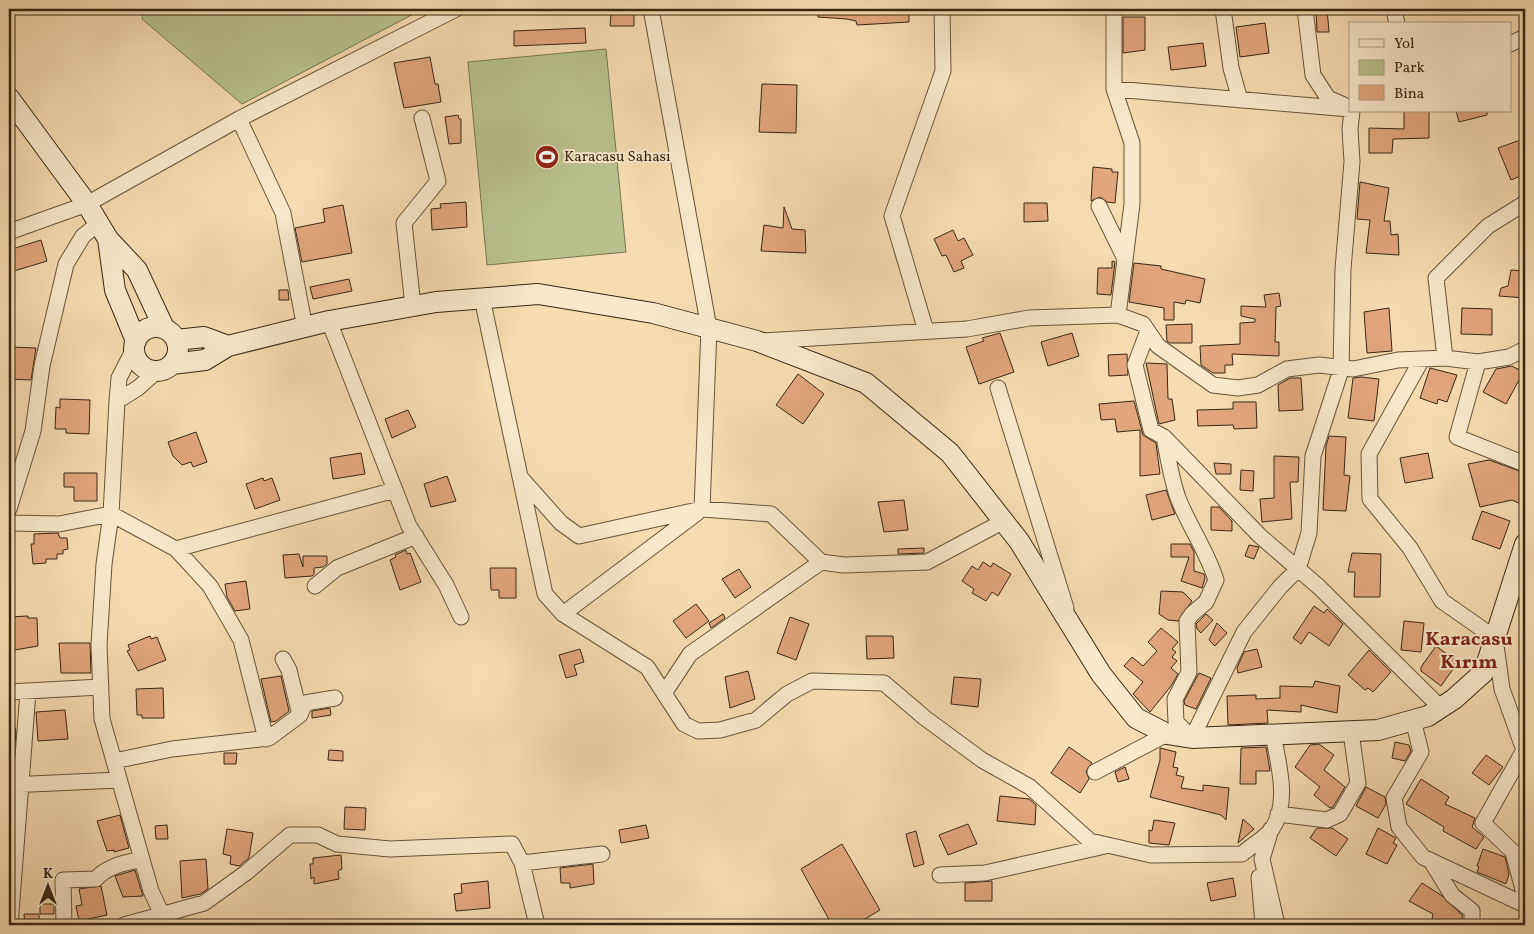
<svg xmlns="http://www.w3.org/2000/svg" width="1534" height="934" font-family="Vollkorn,serif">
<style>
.green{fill:#b8c18e;stroke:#777450}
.building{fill:#e2a67c;stroke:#362613}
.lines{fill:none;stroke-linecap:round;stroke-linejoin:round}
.street-casing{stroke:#66543a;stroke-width:17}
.secondary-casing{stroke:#362613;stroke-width:22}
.street{stroke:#f9e8cc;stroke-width:15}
.secondary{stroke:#f9e8cc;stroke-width:20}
.labels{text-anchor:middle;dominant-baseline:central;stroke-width:4;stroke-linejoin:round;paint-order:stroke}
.poi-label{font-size:15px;fill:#362613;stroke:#f9e8cc;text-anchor:start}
.district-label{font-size:20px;font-weight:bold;fill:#7a1f14;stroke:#f9e8cc}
</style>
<rect width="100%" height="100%" fill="#f6dcb0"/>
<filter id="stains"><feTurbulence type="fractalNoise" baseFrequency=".004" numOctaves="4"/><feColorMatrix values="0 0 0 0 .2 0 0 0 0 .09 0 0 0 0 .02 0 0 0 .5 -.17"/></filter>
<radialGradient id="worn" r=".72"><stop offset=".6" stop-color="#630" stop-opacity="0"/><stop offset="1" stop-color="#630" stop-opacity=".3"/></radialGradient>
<path class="green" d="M143,9h280l-181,95 -100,-85z
M606,49l20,203 -139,13 -19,-203z"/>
<path class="building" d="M818,9h91v13l-52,3 -1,-4 -9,-2 -29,-2z
M1316,9h11l2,23h-12z
M611,13h23v13h-24z
M1123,17h22v33l-22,3z
M1265,23l4,30 -29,4 -4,-30z
M585,28l1,15 -72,3v-15z
M1203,43l3,23 -35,4 -3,-23z
M430,57l5,27h3l3,18 -37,6 -10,-45z
M762,84l35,1 -1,48 -37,-1z
M1404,111h25v27l-36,1 -1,14h-23v-25l35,1z
M1456,111h31v4l-28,7z
M458,115l1,4h2v24l-12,1 -4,-27z
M1523,139l2,6v29l-14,6 -13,-32z
M1093,167l19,2v3h6l-3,31 -8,-1 -7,-5 -9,4z
M1360,182l29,6 -5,33h6l1,14 7,-1 1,21 -33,-2 4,-33 -13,-1z
M466,202l1,25 -35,3 -1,-21 10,-1 -1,-4z
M1024,203h23l1,18 -24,1z
M343,205l9,48 -50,9 -7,-34 30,-6 -2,-13z
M784,207l8,22 13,1 1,23 -45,-2 3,-26 19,3z
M953,230l5,11 6,-3 9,17 -12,6 3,7 -10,4 -8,-17 -4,1 -8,-17z
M41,240l6,21 -33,10 -5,-21z
M1112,261l3,1 -4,33 -14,-1 1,-26h14z
M1134,263l27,3v3l44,10 -5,24 -14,-3 -1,4 -11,-2v18h-10v-12l-35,-6z
M1511,270l14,1v27l-26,-2 2,-8 7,-2z
M349,279l3,12 -39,8 -3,-12z
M279,290h9l1,10h-10z
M1279,293l2,13 -5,1 -1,35h4v14l-47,-2 1,11h-8v8h-12l-12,-8 -1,-19 40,-2v-21l15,-1v-3l-14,-3v-10l25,1 -2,-12z
M1389,308l3,43 -25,2 -3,-41z
M1462,308l30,1v26l-31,-1z
M1192,324v19h-22l-3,-2 -1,-16z
M1000,333l14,39 -35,12 -13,-37 18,-6 -2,-3z
M1072,333l7,23 -31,10 -7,-24z
M11,347l25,1 -5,32 -22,-1z
M1127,354l1,21 -19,1 -1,-21z
M1146,363l21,1 1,35h4l3,21 -16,4z
M1512,366l13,7v2l-3,7 -3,-2 -13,24 -23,-12 13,-23z
M1430,368l27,7 -10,27 -9,-3 -1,5 -17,-6z
M798,374l26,20 -21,30 -27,-19z
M1361,377l18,2 -5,42 -26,-3 5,-40z
M1290,378h11l2,32 -24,1 -1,-26z
M60,399l30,1 -1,34 -23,-1v-4h-11l1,-22 4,1z
M1134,401l9,34 13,8 4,31 -20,2v-46l-23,2 -2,-13 -14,1 -2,-16z
M1233,402h23l1,26 -23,1 -1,-4 -35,1 -1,-16 36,-1z
M408,410l8,17 -24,11 -7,-19z
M196,432l11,30 -14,5 -2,-5 -9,3 -9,-9 -5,-14z
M1329,436l17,1 -2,38 6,1 -4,35 -23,-1 3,-64z
M361,453l4,21 -32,5 -3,-21z
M1428,453l5,25 -28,5 -5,-25z
M1274,456l25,1 -1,25h-8l2,37 -30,3 -2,-23 14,-1z
M1489,460l36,13v33l-13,-6 -32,7 -12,-43z
M1214,463l17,1v10h-15z
M1241,470l13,1 -1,20 -13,-1z
M64,473h33v28h-23v-14h-10z
M447,476l9,25 -25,6 -7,-23z
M263,478l1,3 8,-3 8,22 -25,9 -9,-25z
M1166,490l9,24 -23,6 -6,-25z
M904,500l4,30 -24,2 -6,-30z
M1211,507h8l13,14v10l-21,-1z
M1482,511l28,10 -10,28 -28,-10z
M58,533l2,5h7l1,11 -5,1v4h-6v5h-11v4l-13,1 -2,-20h3v-10z
M1171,544h19l4,8v19l10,3 1,4 -3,10 -21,-7 8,-24h-18z
M1249,545l10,2 -5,12 -9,-3z
M924,548v5l-26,1v-5z
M406,550l1,4 3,-1 11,29 -21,8 -10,-30 6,-3 -1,-2z
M1352,553l29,1 -1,43h-26l1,-25h-7z
M299,554l4,13v-11h24v8l-4,3 -9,1v6l-2,2 -27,2 -2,-23z
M983,562l8,5 2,-4 18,11 -13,22 -6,-4 -6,9 -14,-8 2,-4 -12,-8 10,-15 6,4z
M490,568h26v30h-17v-8h-8z
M739,569l12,18 -16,11 -13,-19z
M246,581l4,28 -15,2 -8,-14 -2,-13z
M1161,591l22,1 9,9 -14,20 -10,-1 -9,-6z
M696,604l13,17 -23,17 -13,-17z
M1314,606l10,7 3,-4 16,15 -14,22 -20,-14 -8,12 -8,-6z
M723,614l2,4 -14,10 -2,-5z
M1206,614l7,6 -12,13 -4,-4 -1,-5z
M28,616v2h9l1,28 -29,5v-34z
M790,617l19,7 -13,36 -19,-7z
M1404,621l20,2 -3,29 -20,-2z
M1217,623l10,10 -12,13 -6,-6z
M1161,628l17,14 -6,7 4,3 -4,5 5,4 -6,7 7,6 -7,12 -21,26 -17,-18 10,-12 -19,-16 8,-9 11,9 14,-15 -9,-9z
M150,636l1,3 6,-2 9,23 -28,11 -11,-20 3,-1 -2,-5z
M866,636h27l1,22 -27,1z
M59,643h31l1,30h-30z
M1436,646l22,16 -17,24 -20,-15v-4z
M580,649l4,13 -10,3 3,10 -11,3 -7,-23z
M1257,649l5,18 -24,6 -1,-5 7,-16z
M1369,650l22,22 -18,20 -5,-4 -3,2 -17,-15z
M748,671l7,28 -25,9 -5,-31z
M1199,673l12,5 -15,31 -11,-4 -1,-4z
M281,676l8,35 -13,10 -5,1 -10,-43z
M954,677l27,2 -3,28 -27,-3z
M1315,681l25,5 -3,27 -36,-8v7l-34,-2 1,13 -40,2 -1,-29 29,-1v4l24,-1v-12l33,1z
M163,688l1,30h-22v-3h-5l-1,-26z
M330,708l1,7 -19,3v-7z
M65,710l3,29 -30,2 -2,-29z
M9,720h4l3,12 -2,22 -5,2z
M1395,742l14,3 2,6 -6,10 -13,-3z
M1319,744l15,11 -10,15 21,17 -12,20 -3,1 -16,-13 6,-8 -25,-20 15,-22z
M1069,747l23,16 -6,8 3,8 -9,14 -29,-20z
M1266,747l4,24h-14v13h-16l1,-36z
M1160,748l16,4 -3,15 5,1 -2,7 8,2 -3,11 22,3v-6l26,3 -3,32 -5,-5 -71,-18 10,-37z
M329,750l14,1v10l-15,-1z
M224,753h13l-1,11h-12z
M1486,755l17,12 -14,18 -17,-12z
M1125,767l4,12 -11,3 -3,-10z
M1421,779l28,18 -4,7 30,14 -3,9 12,10 -8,12 -33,-18 1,-4 -38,-23z
M1366,787l19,10 1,7 -8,14 -22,-12z
M1000,796l29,3 7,6 -1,20 -38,-4z
M345,807l21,1 -1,22 -21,-1z
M120,815l9,33 -15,4v-2l-7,1 -10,-30z
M1243,819l11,10 -16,14z
M1154,820l21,3 -6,22 -20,-2v-13l3,1z
M968,824l9,20 -29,11 -9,-20z
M167,825l1,14h-12l-1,-13z
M646,825l3,13 -28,5 -2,-13z
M1317,828h15l16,11 -12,17 -26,-18z
M1378,828l18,10 -3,5 4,2 -10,19 -21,-10z
M227,829l26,4 -4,25 -10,8 -9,-2 1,-8 -8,-2z
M916,831l8,33 -10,3 -8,-33z
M842,844l38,66 -25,15h-23l-31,-56z
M1483,849l22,8 4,17 -3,10 -29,-12 2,-5 -2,-1z
M341,855l1,14 -4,2 1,8 -25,5v-7l-3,2 -1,-15h3v-6z
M206,859l2,30 -8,5 -18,4 -2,-37z
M593,864l1,20 -24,4v-5h-9l-1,-15z
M135,870l8,26 -20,1 -8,-21z
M1233,878l3,18 -25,5 -4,-18z
M488,881l2,27 -34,3 -2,-17 8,-1 -1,-9z
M992,881v20h-27v-18z
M1422,883l19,12 22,21 -4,9h-17l-10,-6 1,-5 -24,-13z
M101,886l6,29 -28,6 -3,-15 6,-1 -3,-16z
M40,904h14v10h-14z
M24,914h15v10l-14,1z"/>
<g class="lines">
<g class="street-casing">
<path id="street" d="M651,9l58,319 -7,181
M1114,9v80l18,54v61l-14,111
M1223,9l8,59 9,32
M1305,9l8,66 15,23 16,7
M1394,9l3,15
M1510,44l15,-7
M1114,89l236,20
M239,119l44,94 22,115
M1099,206l26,53
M9,232l78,-28 152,-85 217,-110
M482,298l63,296 18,20 84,53 37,57 14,7 22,-1 36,-10 31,-26 25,-13 72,2 41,35 57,42 48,27 60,54 61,14 91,-1c9,-8 23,-16 30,-25 18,-27 6,-66 1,-95
M413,306l-9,-83 34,-42 -16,-63
M329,321l80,205 37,59 15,32
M926,331l-34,-115 51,-145 -1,-62
M1148,331l-13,34 16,65 13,7c4,20 7,41 14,61 11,28 29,53 38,82l-10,22 -14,12 -5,7 2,51 -14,27 1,23 16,16 52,-106 36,-45 18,-18 11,-36 4,-77 28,-86 2,-101 9,-107 -2,-33 2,-18
M762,341l205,-12 62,-11 89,-3 25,9 15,22 55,39 25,3 20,-3 29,-16 32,-4 34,4 45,-9 47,-2 33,4 31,-5 16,-8
M134,349l-15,29 -2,23 -6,113 -7,50 -5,81 3,74 49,172 16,34
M1445,358l-9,-80 52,-52 37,-23
M1422,359l-53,95 1,45 40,49 32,53 53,37 7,51 23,64
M1478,362l-21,75 68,27
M998,388l68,220
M117,401l21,-13 19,-17
M1164,437l96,99 59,51 122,121
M520,477l41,46 18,13 123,-27 69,5 50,48
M9,509l24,-78 9,-65 24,-102 17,-28 16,-13
M9,523l50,1 52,-10 65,35 219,-59
M176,549l34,37 31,54 25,99
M315,586l22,-18 79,-32
M563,614l134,-101
M283,659l6,11 11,45
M9,692l92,-5
M665,692l25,-38 131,-92 23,3 83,-3 77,-41
M1413,720l8,32 -27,46 5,29 24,30 102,48
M1524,750l-41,73 30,29 12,45
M114,761l58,-12 97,-11 31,-23 5,-12 30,-5
M1095,772l72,-38
M9,785l110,-5
M1278,814l49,6 13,-6 18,-31 -7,-51
M1271,829l-9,30 15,66
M1431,861l21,34 20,16v14
M522,863l80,-9
M940,875l45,-2 120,-27
M1259,877l4,48
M10,925l18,-233
M64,925l-1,-45 33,-1c11,-13 29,-17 45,-19
M124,925l80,-22 43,-31 43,-37h28l19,9 53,5 122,-5 10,19 15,62"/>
</g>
<g class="secondary-casing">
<path id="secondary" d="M9,98l78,106 21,35 29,31 27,58
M108,239l7,51 21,51
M134 349a22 22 0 1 1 44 0a22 22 0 1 1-44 0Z
M176,340l28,-3 24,9
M172,364l33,-4 23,-14 101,-25 107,-19 102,-8 115,19 104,28 109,42 84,70 69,88 82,133 35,44 31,16 25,4 186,-8 50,-14 26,-17 30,-27 41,-128"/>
</g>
<use href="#street" class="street"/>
<use href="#secondary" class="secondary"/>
</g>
<defs>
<g id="stadium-disc" transform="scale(1.25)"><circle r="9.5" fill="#8f2418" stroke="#f9e8cc"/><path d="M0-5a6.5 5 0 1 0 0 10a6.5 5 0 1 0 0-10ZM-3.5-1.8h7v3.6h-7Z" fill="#fff"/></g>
</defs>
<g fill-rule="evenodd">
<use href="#stadium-disc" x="547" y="157"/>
</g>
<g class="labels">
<g class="poi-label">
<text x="564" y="157">Karacasu Sahası</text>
</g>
<g class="district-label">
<text x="1469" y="640">Karacasu<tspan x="1469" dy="23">Kırım</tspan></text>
</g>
</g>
<rect width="1534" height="934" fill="none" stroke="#f6dcb0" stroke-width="30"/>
<rect x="10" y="10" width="1514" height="914" fill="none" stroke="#362613" stroke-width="2.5"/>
<rect x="15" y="15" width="1504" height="904" fill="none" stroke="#362613"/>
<rect x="1349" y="22" width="162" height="90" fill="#f9e8cc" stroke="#ab9a82"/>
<rect x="1359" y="39" width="25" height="8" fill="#f9e8cc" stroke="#ab9a82"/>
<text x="1394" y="48" font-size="15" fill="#362613">Yol</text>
<rect x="1359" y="60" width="25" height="15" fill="#b8c18e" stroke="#ab9a82"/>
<text x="1394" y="72" font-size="15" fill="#362613">Park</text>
<rect x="1359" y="85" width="25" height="15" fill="#e2a67c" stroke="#ab9a82"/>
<text x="1394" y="98" font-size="15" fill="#362613">Bina</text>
<g transform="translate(48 886)" stroke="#f9e8cc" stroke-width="4" paint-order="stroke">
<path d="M0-4L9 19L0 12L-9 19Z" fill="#362613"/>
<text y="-8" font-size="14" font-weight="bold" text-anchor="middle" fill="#362613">K</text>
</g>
<rect width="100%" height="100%" filter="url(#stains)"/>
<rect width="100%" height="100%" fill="url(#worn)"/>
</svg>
